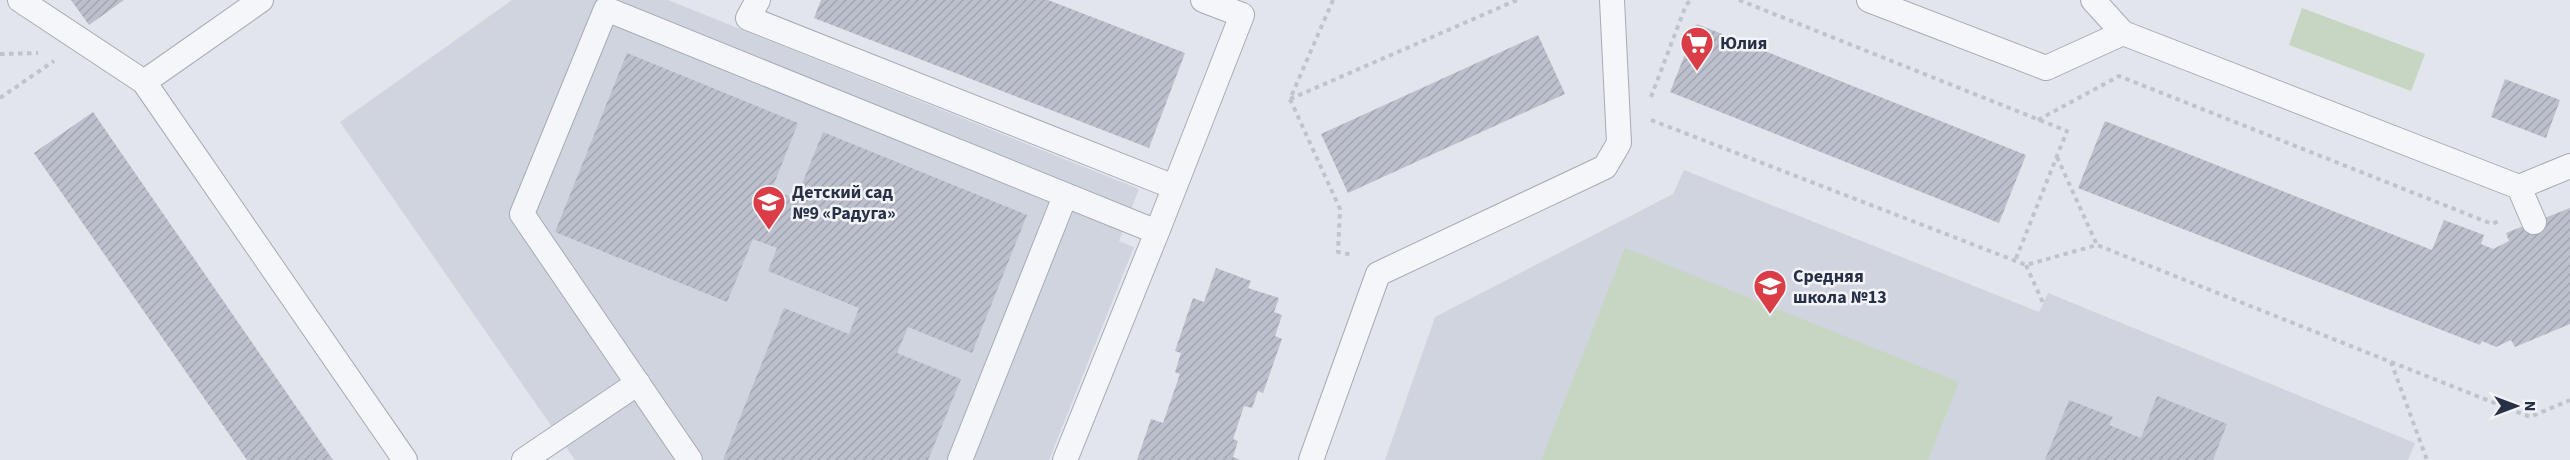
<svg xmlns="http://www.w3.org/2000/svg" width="2570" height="460" font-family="'Source Sans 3',sans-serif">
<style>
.built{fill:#d0d4de}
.green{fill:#c6d6c2}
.building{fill:url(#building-hatch)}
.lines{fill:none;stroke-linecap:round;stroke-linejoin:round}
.lane-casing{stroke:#a6abb7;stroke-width:26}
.path{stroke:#c0c3ca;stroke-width:4;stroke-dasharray:4.5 4.5;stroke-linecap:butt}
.lane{stroke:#f5f6f9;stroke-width:24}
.labels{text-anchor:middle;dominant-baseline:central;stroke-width:5;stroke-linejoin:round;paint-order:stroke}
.poi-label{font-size:18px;font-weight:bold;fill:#283046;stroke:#f2f4f9;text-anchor:start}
</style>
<defs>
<pattern id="building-hatch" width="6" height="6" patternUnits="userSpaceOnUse" patternTransform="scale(1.5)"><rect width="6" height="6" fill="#bcc0cc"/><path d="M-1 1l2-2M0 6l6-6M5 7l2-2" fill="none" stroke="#a2a5b1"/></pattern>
</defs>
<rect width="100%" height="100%" fill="#e2e5ec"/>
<path class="built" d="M512,0h156l471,189 -20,52 15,6 -85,213h-474l-235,-338z
M1684,170l355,142 9,-19 367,150 -7,17h-1023l50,-143 238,-123z"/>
<path class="green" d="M2302,8l123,46 -14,37 -122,-46z
M1625,248l334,134 -31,78h-387z"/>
<path class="building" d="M71,0h53l-35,25z
M821,0h227l137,53 -36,95 -335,-130z
M1697,24l329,131 -27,68 -329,-131z
M1538,35l27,59 -217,99 -27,-59z
M627,53l171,70 -26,66 24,10 27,-67 204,83 -55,138 -64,-26 -11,26 64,26 -33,81h-205l61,-152 65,26 10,-26 -91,-37 9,-23 -24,-9 -26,63 -172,-70z
M2505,79l55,21 -14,38 -55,-21z
M93,112l240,348h-86l-213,-307z
M2105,121l327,129 12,-30 40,15 -3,9 12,5 16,-8 -3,-8 64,-25v116l-55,23 -4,-7 -15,7 -14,-6 -2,4 -402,-157z
M1216,268l35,13 -3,7 31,10 -5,14 8,3 -7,21 7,3 -19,54 -5,-2 -6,17 -8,-2 -11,33 5,2 -5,16 7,3h-103l14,-41 12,4 17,-49 -5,-2 6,-19 -6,-2 18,-53 11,4z
M2157,396l70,28 -14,36h-168l24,-60 44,17 -4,8 32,13z"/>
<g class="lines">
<g class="lane-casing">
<path id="lane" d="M20,0l124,82 261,378
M758,0l-10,18 426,169
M1869,0l177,68 77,-35
M2093,0l30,33 396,154 51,-21
M144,82l117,-82
M2519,187l15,35
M1157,232l85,-217 -39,-15
M524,460l114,-77
M690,460l-168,-246 84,-205 551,223 -92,228
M960,460l105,-264
M1311,460l67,-186 227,-107 14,-24 -7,-143"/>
</g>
<path class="path" d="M1333,0l-43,99 50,110 -2,43 15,3
M1739,0l328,131 -52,130
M0,54l38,-1
M1651,97l35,-92 5,-5
M0,98l54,-37
M1290,99l227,-99
M1651,120l375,145 71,-20 294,117 36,98
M2038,120l81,-44 373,148 7,-3
M2057,157l40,88
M2026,265l17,38
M2391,362l139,55 40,-17"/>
<use href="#lane" class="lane"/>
</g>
<defs>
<g id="supermarket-pin" transform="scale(1.725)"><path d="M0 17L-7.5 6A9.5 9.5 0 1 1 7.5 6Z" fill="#db3d46" stroke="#f2f4f9"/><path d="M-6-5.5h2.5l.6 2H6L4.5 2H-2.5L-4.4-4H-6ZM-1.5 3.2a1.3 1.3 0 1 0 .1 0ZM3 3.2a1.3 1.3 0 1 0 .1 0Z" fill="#fff"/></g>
<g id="school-pin" transform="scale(1.725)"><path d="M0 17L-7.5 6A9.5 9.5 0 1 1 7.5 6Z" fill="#db3d46" stroke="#f2f4f9"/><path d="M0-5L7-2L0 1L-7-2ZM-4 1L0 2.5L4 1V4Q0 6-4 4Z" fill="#fff"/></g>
</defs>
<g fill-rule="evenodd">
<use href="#supermarket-pin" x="1697" y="43"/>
<use href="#school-pin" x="769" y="202"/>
<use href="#school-pin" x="1770" y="286"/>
</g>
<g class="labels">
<g class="poi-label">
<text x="1720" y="43">Юлия</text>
<text x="792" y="192">Детский сад<tspan x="792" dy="21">№9 «Радуга»</tspan></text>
<text x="1793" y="276">Средняя<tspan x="1793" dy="21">школа №13</tspan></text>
</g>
</g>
<g transform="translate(2516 406) rotate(90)" stroke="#f2f4f9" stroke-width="4.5" paint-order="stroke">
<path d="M0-4.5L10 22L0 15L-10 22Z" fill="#283046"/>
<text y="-9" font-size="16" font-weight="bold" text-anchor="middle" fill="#283046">N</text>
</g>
</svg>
